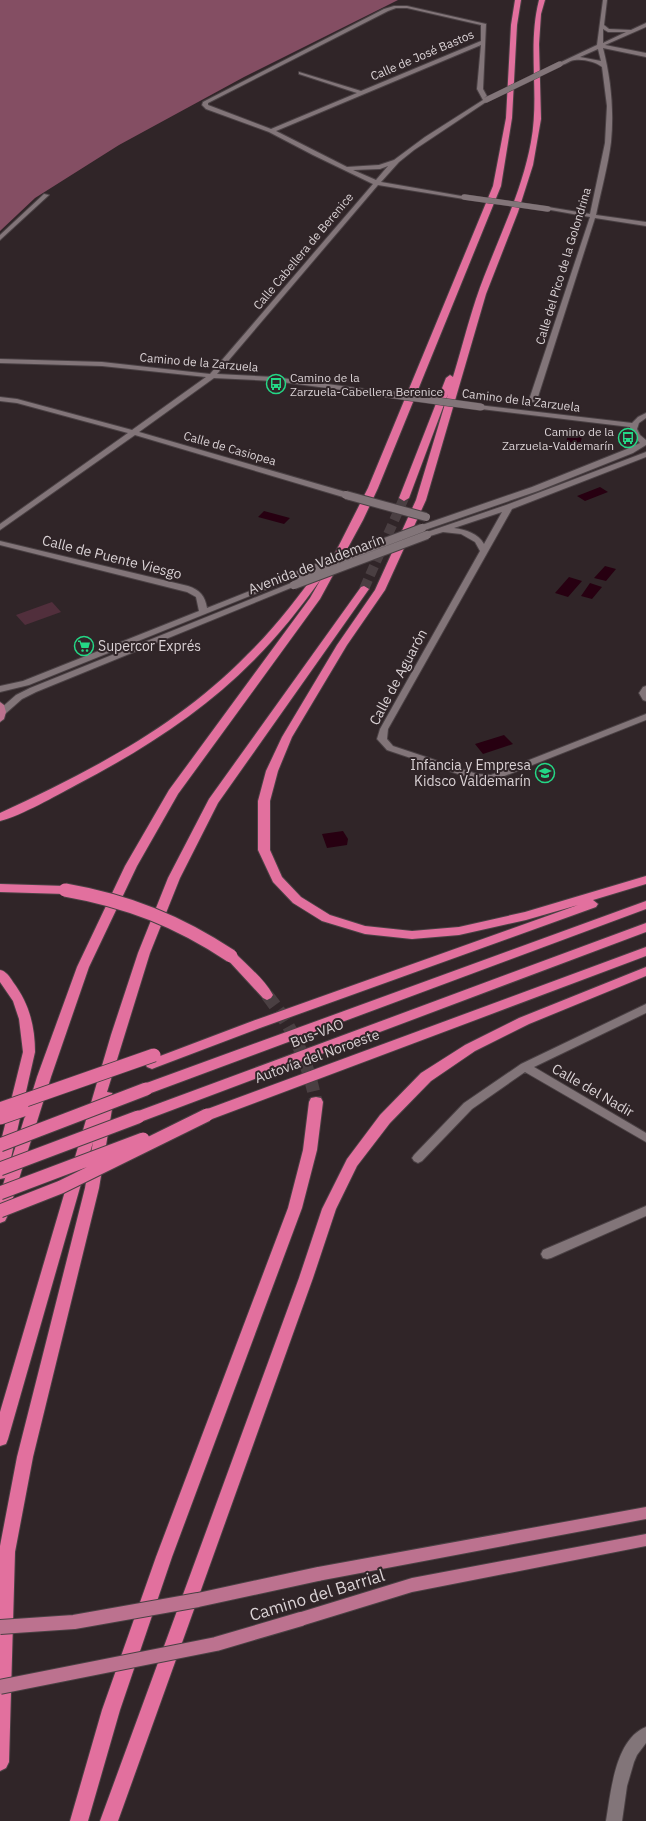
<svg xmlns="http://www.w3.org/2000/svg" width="646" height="1821" font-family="'IBM Plex Sans',sans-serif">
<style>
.green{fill:#512f3c}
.forest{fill:#844e63}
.water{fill:#270011}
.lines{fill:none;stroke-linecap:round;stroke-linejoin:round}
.highway-tunnel-far1{stroke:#4a3f42;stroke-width:10;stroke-dasharray:10 5;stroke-linecap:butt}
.highway-tunnel{stroke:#4a3f42;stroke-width:13;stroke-dasharray:13 6;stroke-linecap:butt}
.minor-casing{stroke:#4a4144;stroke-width:2}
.major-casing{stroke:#4a4144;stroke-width:2}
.highway-casing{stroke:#4a4144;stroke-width:2}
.minor{fill:#827579;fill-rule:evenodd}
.major{fill:#bc728f;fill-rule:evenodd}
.highway{fill:#e2709e;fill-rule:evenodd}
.minor-bridge-far2-casing{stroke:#4a4144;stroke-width:6;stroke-linecap:butt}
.minor-bridge-far1-casing{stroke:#4a4144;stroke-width:8;stroke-linecap:butt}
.minor-bridge-casing{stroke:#4a4144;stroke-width:10;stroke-linecap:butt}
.major-bridge-casing{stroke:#4a4144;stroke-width:16;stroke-linecap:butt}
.highway-bridge-casing{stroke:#4a4144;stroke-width:15;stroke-linecap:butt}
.minor-bridge-far2{stroke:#827579;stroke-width:5.5}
.minor-bridge-far1{stroke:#827579;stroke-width:7}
.minor-bridge{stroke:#827579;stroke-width:8}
.major-bridge{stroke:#bc728f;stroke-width:14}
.highway-bridge{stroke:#e2709e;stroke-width:13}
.labels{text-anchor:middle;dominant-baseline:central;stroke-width:4;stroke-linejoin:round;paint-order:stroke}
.far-street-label{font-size:12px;fill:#dad2d5;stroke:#302528}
.far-poi-label{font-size:12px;fill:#dad2d5;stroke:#302528;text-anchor:start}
.street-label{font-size:14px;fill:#dad2d5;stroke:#302528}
.poi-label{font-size:14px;fill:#dad2d5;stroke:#302528;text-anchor:start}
.near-street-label{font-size:17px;fill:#dad2d5;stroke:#302528}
</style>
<rect width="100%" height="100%" fill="#302528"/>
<path class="green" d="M52,602l9,10 -36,13 -9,-10z"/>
<path class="forest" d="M0,0h398l-154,77 -125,68 -84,53 -35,33z"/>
<path class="water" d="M568,435l14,2 -3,11 -14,-2z
M600,487l8,5 -23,9 -8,-5z
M264,511l26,7 -6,6 -26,-7z
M605,566l11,3 -10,12 -12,-3z
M569,577l13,4 -14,16 -13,-4z
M590,583l12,4 -10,12 -11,-3z
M504,735l9,9 -30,10 -8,-10z
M343,831l5,8 -1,6 -20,3 -5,-14z"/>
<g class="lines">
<path class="highway-tunnel-far1" d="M364,589l40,-91"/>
<path class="highway-tunnel" d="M267,995c27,34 40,65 49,107"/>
<g class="minor-casing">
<path id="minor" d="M603,0h4l-3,25 5,4 22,1 15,-7v4l-41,18 41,8v4l-43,-9c8,31 11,63 8,94 -3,24 -10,49 -15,73l50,7v4l-51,-8 -58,182 -4,2 -4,-2 61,-183 -45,-8 3,-2 42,7 15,-71 2,-37 -5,-39c-6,-5 -18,-8 -27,-7 -6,0 -12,8 -18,4l40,-19zM603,29l5,3h18l-23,11zM598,49l3,12 -21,-4z
M394,6h13l79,18 -3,65 6,11 -75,50 -15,12 -18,20 86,15 -3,2 -86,-14 -161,189 57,3 98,13 4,2 -4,2 -98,-13 -60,-3 -75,54 210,61v4h-6l-208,-62 -135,95v-6l128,-91 -111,-30 -17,-2v-4l17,2 115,31 74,-53 -104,-11 -102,-3v-4l102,3 108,12 163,-190 -60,-29 -44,-23 -63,-23 -4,-4 1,-3 181,-93zM396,8h11l74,17v16l-120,50 -62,-19v2l58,19 -86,36 -63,-24v-2l180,-92zM481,45l-4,44 6,11 -58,37 -31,23 -15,5 -32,2 -71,-36zM388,166l-12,14 -23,-10 27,-1z
M44,194l5,1 -49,45v-5z
M478,405l154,18 6,-6 8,-4v5l-7,5 -2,6 3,6 6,5v5l-13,8 -95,38 -113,39h-6v-4l113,-39 95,-38 13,-6 -9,-10 -1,-6 -149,-18h-3z
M646,452v5l-134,52 -124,220 -1,10 6,7 84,28 14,1 155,-61v6l-154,61 -19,-2 -86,-29 -10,-11 3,-10 100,-178 -5,-9 -14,-8 -18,-2 -16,5 -4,-2 1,-2 82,-28zM502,512l-18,32c-6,-11 -18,-14 -30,-16z
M0,541l188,45c12,4 17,10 19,22l88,-35h6l1,2 -273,110 -29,7v-6l23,-5 176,-70 -3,-14 -9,-5 -187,-47z
M291,583h3l4,2 -262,107 -14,7 -17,15h-5v-5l16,-14 14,-7z
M646,686v15l-3,-1 -4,-7 4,-6z
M646,1004v9l-112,54 112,66v9l-121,-70 -53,37 -50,52 -4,2 -4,-2 -2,-3 2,-3 50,-52 57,-39z
M646,1206v10l-95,42 -4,1 -4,-1 -2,-4 2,-4z
M646,1727v16l-9,12 -3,7 -7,24 -5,35h-16c5,-29 9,-82 40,-94z"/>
</g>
<g class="major-casing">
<path id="major" d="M0,702l4,3 2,7 -2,7 -4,3z
M646,1507v12l-328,62 -5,-2 -2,-5 2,-5 5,-2z
M646,1534v12l-234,46 -111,34 -5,-2 -2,-5 2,-5 5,-2 111,-34z"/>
</g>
<g class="highway-casing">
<path id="highway" d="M515,0h6l-4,25 -5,93 -11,68 -123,302 -15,32 -43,79 -142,195 -41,72 -48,101 -38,110 -44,140 -2,4 -5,2v-28l6,-20 -1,3 -5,1v-34l23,-93 -4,-33 -6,-18 -13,-19v-12c6,1 10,7 13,12 16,21 22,44 22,70l-27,119 29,-94 40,-110 48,-101 44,-76 141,-192 11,-19c-20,28 -42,56 -67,81 -51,52 -113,91 -178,125 -21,11 -53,30 -76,36v-8c89,-41 178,-87 247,-158 28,-27 51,-58 74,-89l7,1 40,-79 125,-302 13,-68 5,-93z
M539,0h6l-4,14 -2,30 2,75 -8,46 -15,47 -32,82 -60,206 -41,90 -38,55 -55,92 -14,34 -8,30v49l12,27 19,20 29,18 35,11 47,5 47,-4 66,-15 121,-36v8l-53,16 5,4 -2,3 -336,121 -103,39 -5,2 -5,-2 -2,-3 2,-3 103,-39 328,-117 -52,15 -67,15 -47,4 -47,-5 -43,-13 -29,-18 -20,-21 -15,-32v-49l8,-30 16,-34 55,-92 38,-55 41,-90 32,-106 -39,104 -5,3 -5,-3 47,-120 4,-3 3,2c8,-26 15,-54 23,-78 18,-53 45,-102 55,-157 9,-48 -4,-95 8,-142z
M364,586l5,3 -151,214 -38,75 -30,75 -43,139 5,1 2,4 -15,91 -66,269 -18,95 -6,210 -3,6 -6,3v-225l17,-89 68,-269 8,-46 -85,297 -2,5 -6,2v-34l111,-377 27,-82 30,-75 41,-79 152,-212z
M0,884l65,2 4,1 2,3 -2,3 -4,1 -65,-2z
M646,901v8l-495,184 -5,1 -5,-1 -2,-4 2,-4z
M646,923v9l-503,189 -5,1 -5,-1 -2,-4 2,-4z
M646,947v9l-434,163 -5,1 -5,-1 -2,-4 2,-4z
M231,952l4,1c13,13 29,26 38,42l-2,3 -4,2 -4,-2 -36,-39 -2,-3 2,-3z
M646,967v9l-117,48 -54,27 -44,30 -41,42 -33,43 -21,43 -23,69 -195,543h-18l199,-543 23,-69 25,-50 33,-44 41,-42 44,-28 54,-27z
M316,1097l5,1 2,4 -6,48 -15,58 -130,349 -52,153 -32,111h-18l32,-111 54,-153 132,-349 15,-58 6,-48 2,-4z"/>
</g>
<use href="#minor" class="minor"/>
<use href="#major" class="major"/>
<use href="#highway" class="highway"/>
<g class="minor-bridge-far2-casing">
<path id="minor-bridge-far2" d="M486,100l74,-36
M464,197l84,12"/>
</g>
<g class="minor-bridge-far1-casing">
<path id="minor-bridge-far1" d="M372,392l109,15
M346,495l3,1"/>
</g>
<g class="minor-bridge-casing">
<path id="minor-bridge" d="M346,495l80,22
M298,575l124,-47
M294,585l133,-50"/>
</g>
<g class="major-bridge-casing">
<path id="major-bridge" d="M0,1627l74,-5 124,-22 120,-26
M0,1687l216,-43 85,-25"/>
</g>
<g class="highway-bridge-casing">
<path id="highway-bridge" d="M65,890c63,11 113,31 166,66
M0,1109l154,-54
M0,1118l23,-8
M0,1145l146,-56
M0,1169l138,-52
M0,1193l143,-54
M0,1211l61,-24 146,-72"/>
</g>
<use href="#minor-bridge-far2" class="minor-bridge-far2"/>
<use href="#minor-bridge-far1" class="minor-bridge-far1"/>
<use href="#minor-bridge" class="minor-bridge"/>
<use href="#major-bridge" class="major-bridge"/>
<use href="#highway-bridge" class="highway-bridge"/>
</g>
<defs>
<g id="bus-ring" transform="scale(1)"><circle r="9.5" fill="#302528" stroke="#24d886" stroke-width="1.5"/><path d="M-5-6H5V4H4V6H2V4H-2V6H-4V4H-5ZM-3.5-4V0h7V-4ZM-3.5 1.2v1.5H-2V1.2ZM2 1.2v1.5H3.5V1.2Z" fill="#24d886"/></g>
<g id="supermarket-ring" transform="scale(1)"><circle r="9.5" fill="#302528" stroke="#24d886" stroke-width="1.5"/><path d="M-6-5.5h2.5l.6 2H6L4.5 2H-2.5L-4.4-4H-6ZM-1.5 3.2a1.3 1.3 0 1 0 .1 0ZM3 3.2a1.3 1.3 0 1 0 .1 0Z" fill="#24d886"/></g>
<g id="school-ring" transform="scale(1)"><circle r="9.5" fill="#302528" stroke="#24d886" stroke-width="1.5"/><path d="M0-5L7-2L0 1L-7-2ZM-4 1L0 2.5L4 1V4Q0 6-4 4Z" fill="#24d886"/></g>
</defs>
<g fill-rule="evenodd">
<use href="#bus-ring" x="276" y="384"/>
<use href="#bus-ring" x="628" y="438"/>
<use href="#supermarket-ring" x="84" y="646"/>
<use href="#school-ring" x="545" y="773"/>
</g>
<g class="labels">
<g class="far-street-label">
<text transform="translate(422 55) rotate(-23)">Calle de José Bastos</text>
<text transform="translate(303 251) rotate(-50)">Calle Cabellera de Berenice</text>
<text transform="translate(563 266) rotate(-73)">Calle del Pico de la Golondrina</text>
<text transform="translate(199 362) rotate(5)">Camino de la Zarzuela</text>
<text transform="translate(521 400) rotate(7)">Camino de la Zarzuela</text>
<text transform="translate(230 448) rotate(16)">Calle de Casiopea</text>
</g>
<g class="far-poi-label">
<text x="290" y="377">Camino de la<tspan x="290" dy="14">Zarzuela-Cabellera Berenice</tspan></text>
<text x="614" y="431" text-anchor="end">Camino de la<tspan x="614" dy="14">Zarzuela-Valdemarín</tspan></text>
</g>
<g class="street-label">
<text transform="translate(112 557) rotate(14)">Calle de Puente Viesgo</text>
<text transform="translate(316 564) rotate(-21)">Avenida de Valdemarín</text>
<text transform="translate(398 677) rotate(-62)">Calle de Aguarón</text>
<text transform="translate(317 1033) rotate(-21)">Bus-VAO</text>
<text transform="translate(317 1056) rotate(-20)">Autovía del Noroeste</text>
<text transform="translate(593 1090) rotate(30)">Calle del Nadir</text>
</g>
<g class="poi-label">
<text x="98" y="646">Supercor Exprés</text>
<text x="531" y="765" text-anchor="end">Infancia y Empresa<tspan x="531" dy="16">Kidsco Valdemarín</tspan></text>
</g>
<g class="near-street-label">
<text transform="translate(317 1595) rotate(-17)">Camino del Barrial</text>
</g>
</g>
</svg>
